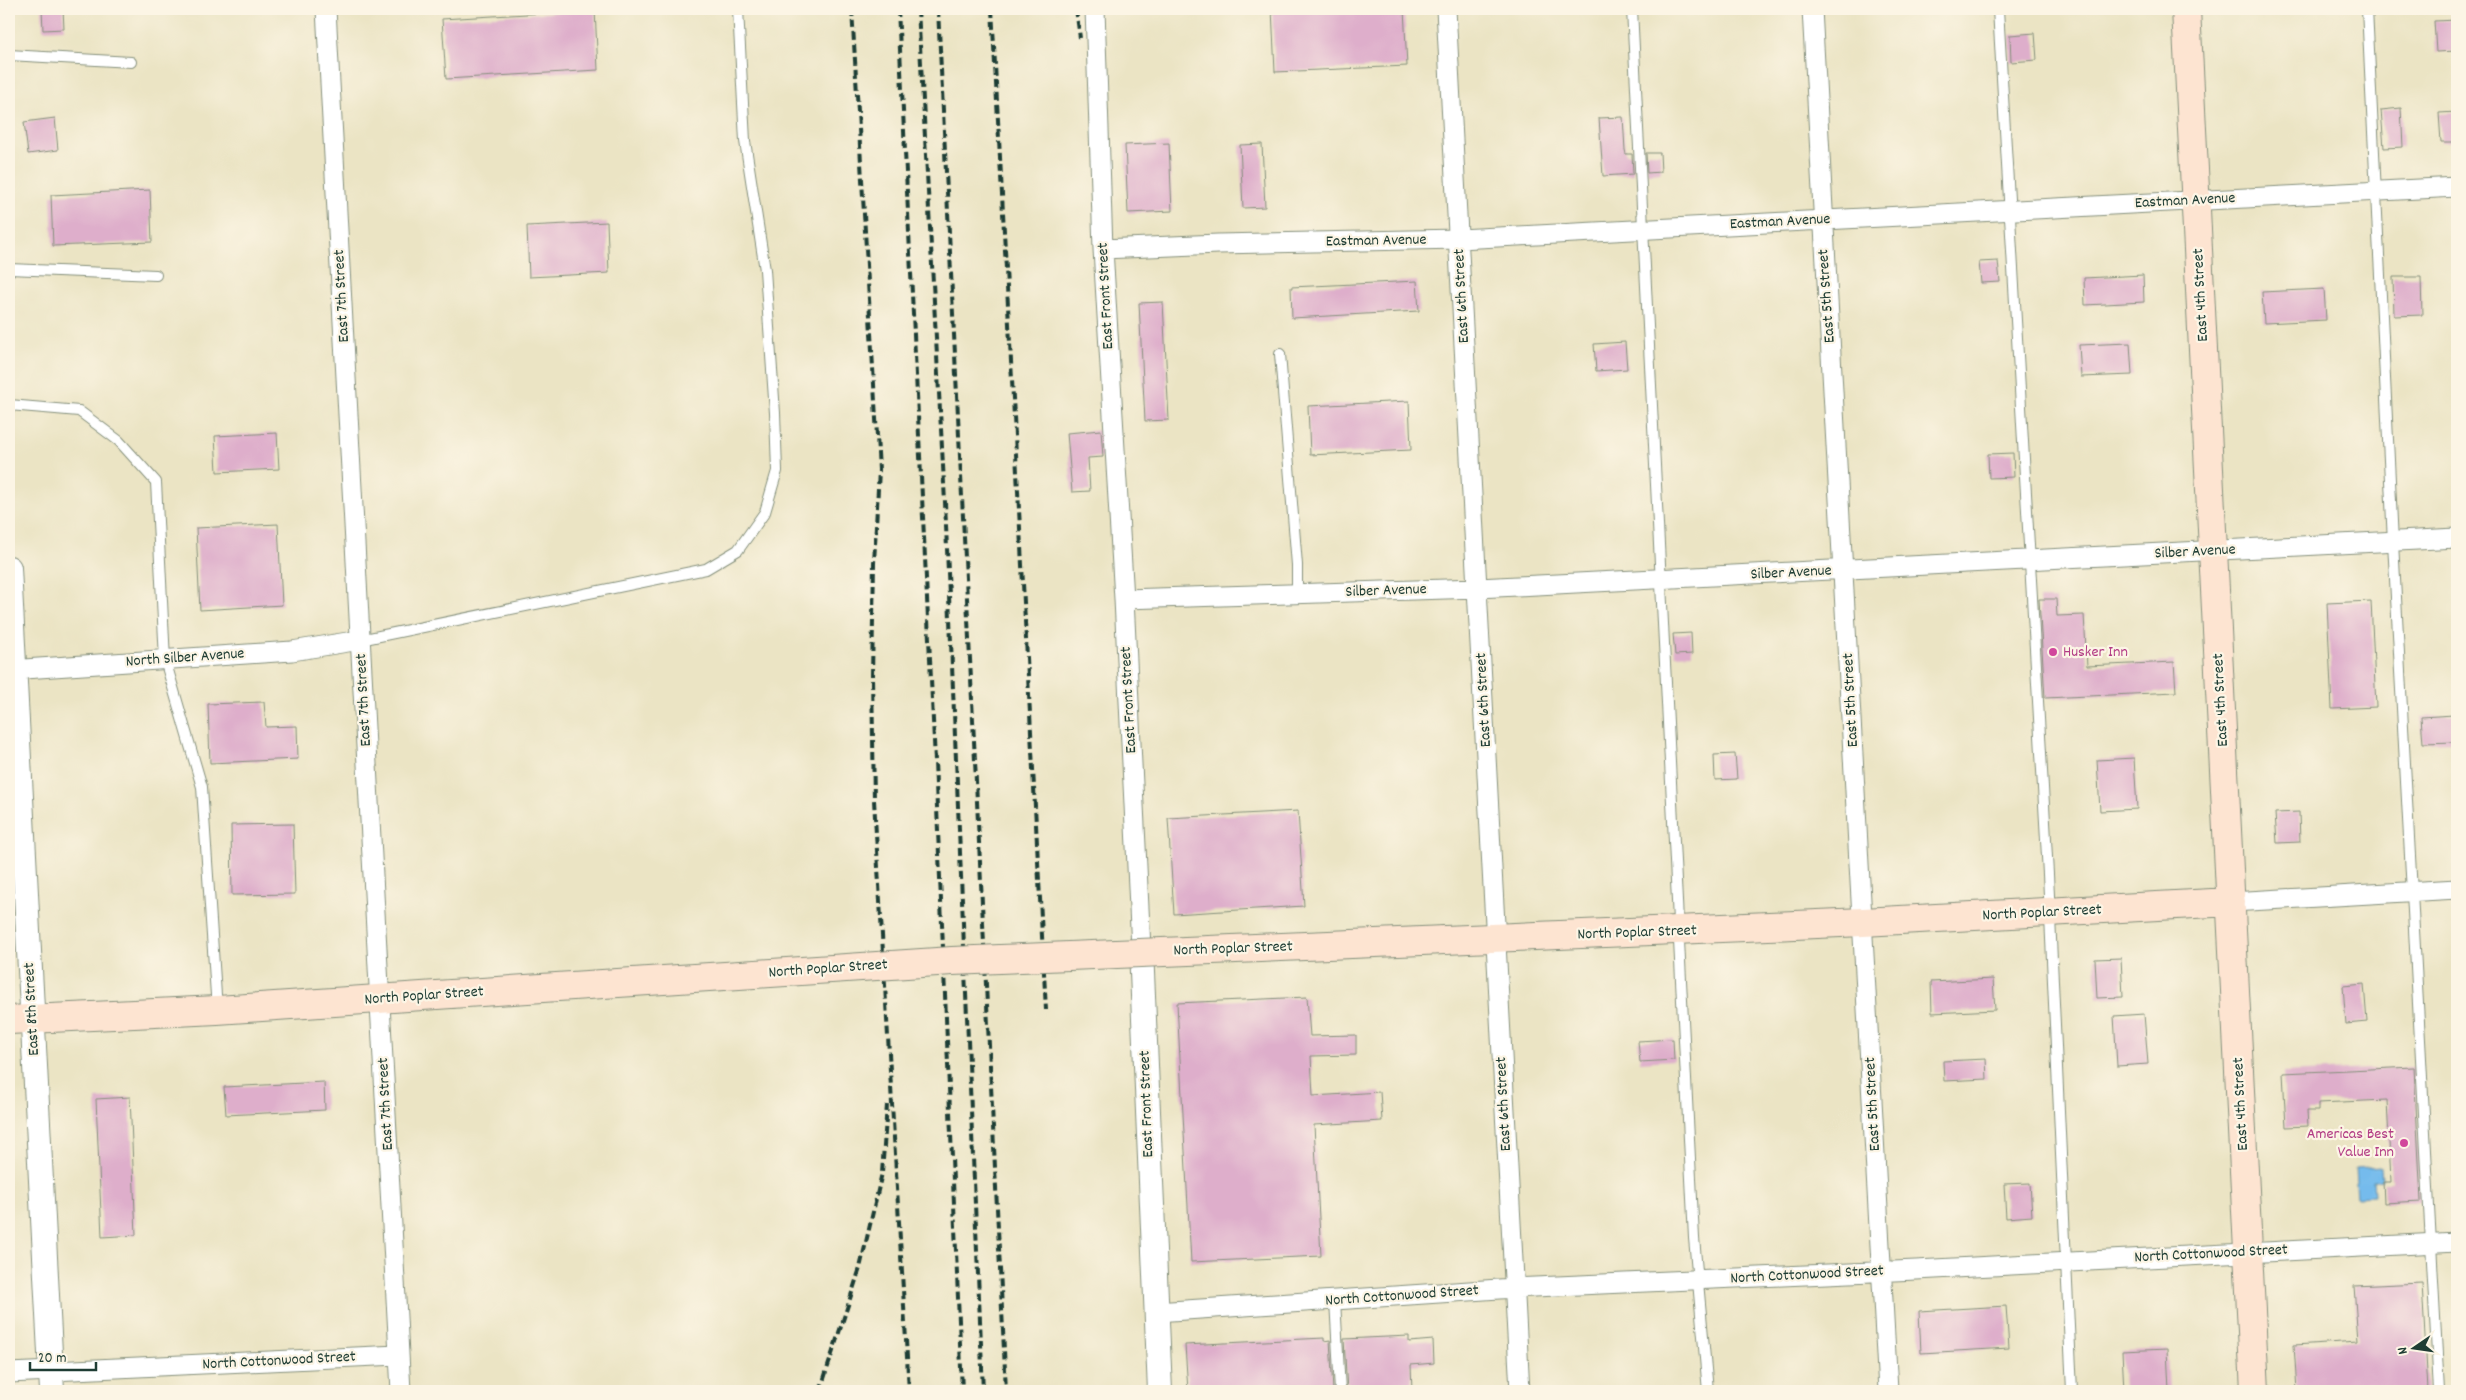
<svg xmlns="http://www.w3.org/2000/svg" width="2466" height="1400" font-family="Dekko,sans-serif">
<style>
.water{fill:#74bbec;stroke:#4a7c90}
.building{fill:#deaecb}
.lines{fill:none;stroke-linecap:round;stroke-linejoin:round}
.service-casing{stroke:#85907c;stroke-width:12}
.minor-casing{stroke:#85907c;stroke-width:21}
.tertiary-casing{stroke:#85907c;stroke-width:26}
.secondary-casing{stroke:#85907c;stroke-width:30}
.service{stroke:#fff;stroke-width:10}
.minor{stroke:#fff;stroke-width:19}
.tertiary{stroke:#fff;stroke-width:24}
.secondary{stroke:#fde4d1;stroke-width:28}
.rail{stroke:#1f3d34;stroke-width:4;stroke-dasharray:8 4;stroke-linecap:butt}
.secondary-bridge-casing{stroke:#85907c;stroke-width:30;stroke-linecap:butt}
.secondary-bridge{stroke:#fde4d1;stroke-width:28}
.hotel-dot{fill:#d1479c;stroke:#fcf5e5;stroke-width:2}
.labels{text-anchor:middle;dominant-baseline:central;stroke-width:4.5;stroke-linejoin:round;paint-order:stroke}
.street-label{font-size:16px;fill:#1f3d34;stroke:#fcf5e5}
.hotel-label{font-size:16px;fill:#b23c85;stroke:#fcf5e5;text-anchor:start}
</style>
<rect width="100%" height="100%" fill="#fcf5e5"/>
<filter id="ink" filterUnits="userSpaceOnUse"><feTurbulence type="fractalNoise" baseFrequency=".02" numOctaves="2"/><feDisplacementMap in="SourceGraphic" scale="10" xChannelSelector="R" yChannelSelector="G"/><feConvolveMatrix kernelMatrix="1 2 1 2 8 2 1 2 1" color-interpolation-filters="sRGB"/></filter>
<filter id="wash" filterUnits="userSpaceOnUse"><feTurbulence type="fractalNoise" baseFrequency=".0096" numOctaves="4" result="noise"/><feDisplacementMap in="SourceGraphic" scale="20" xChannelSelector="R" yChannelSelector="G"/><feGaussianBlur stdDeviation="1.12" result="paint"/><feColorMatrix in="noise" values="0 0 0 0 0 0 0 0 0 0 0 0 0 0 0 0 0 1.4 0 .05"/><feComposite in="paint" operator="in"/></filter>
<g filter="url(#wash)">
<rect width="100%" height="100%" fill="#ebe4c4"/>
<path class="water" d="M2381,1166l1,13 -9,1 1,16 -17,1 -2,-29z"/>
<g id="blocks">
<path class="building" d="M42,9h21l1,20 -21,1z
M1272,9h132l3,57 -132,6z
M595,10l3,60 -152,9 -4,-60z
M2457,20v31l-21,1 -2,-31z
M2035,33l2,27 -26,2 -1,-27z
M2401,108l2,39 -19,1 -3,-38z
M2457,112v30h-16l-2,-29z
M1623,117l2,33 1,4h6l1,20 -30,2 -4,-58z
M55,118l3,32 -30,4 -4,-32z
M1169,143l3,68 -44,2 -3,-68z
M1262,144l3,63 -22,1 -3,-63z
M1646,153h14l1,19 -14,1z
M150,190l2,52 -99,4 -2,-51z
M607,222l2,51 -80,4 -2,-51z
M1998,261l2,21 -19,1 -2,-21z
M2143,275l1,27 -59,3 -1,-27z
M2393,277h28l1,38 -28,1z
M1417,281l2,30 -127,7 -1,-31z
M2324,289l2,31 -62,3 -2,-31z
M1163,302l6,118 -24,1 -6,-118z
M1625,342l2,27 -31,2 -2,-27z
M2130,343l2,32 -51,2 -2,-32z
M1409,401l2,49 -101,5 -2,-49z
M1101,430l2,27 -15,1 2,33 -18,1 -5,-59z
M277,433l2,36 -62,3 -2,-36z
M2013,453l1,24 -25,1 -1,-24z
M278,524l4,81 -82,5 -4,-82z
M2039,599h17l1,17 27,-1 3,51 87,-4 2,30 -131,6z
M2371,601l5,106 -44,2 -5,-106z
M1691,633l1,21 -17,1 -2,-21z
M264,702l2,25 31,-1 1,33 -88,4 -2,-59z
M2454,715l1,27 -32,1 -2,-26z
M1735,754l2,25 -22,1 -1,-25z
M2134,758l3,51 -37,2 -3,-51z
M1298,811l6,95 -130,8 -6,-96z
M2299,812l1,30 -23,1 -2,-30z
M293,824l2,70 -63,1 -1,-70z
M2121,958l2,39 -26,1 -2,-39z
M1993,979l2,31 -63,3 -1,-31z
M2364,984l3,38 -21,2 -3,-38z
M1307,997l3,39 46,-1v20l-45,1 2,40 67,-4 2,29 -68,4 7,131 -130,6 -14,-259z
M2144,1014l4,50 -31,2 -3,-50z
M1673,1039l1,21 -34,2 -2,-21z
M1986,1059l1,20 -43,2 -1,-20z
M2414,1067l7,134 -37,2 -1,-21h8l-4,-82 -69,3v8h-11l1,15 -22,1 -3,-54z
M324,1082l1,28 -99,5 -2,-28z
M130,1097l6,138 -34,2 -6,-138z
M2030,1183l2,33 -26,2 -2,-34z
M2422,1283l6,108h-131l-3,-46 64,-4 -4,-55z
M2006,1306l3,42 -88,5 -2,-42z
M1409,1336v6l24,-2 1,23 -23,2 1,26h-65l-3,-52z
M1324,1338v3l6,-1 3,51h-145l-3,-46z
M2167,1349l2,42h-45l-2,-40z"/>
</g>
</g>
<g filter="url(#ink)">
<use href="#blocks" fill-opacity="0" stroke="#85907c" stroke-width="1"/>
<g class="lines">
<g class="service-casing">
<path id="service" d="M1632,9l62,1229 14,153
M1998,9l50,865 24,517
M2367,9l26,533 46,849
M9,55l122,7
M9,269l147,6
M1280,354l17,211v29
M9,405l70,6 40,30 37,41 9,178 37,127 15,223
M360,640l346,-71 32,-19 27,-38 12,-41 -2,-58 -10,-143 -20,-129 -7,-132
M1335,1300l5,91"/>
</g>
<g class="minor-casing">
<path id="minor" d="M326,9l75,1382
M1095,9l8,240 21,350 17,350
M1446,9l74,1382
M1812,9l76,1382
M1103,249l115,-5 241,-5 998,-52
M1124,599l354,-11 979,-50
M9,670l283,-19 68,-11
M2231,902l226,-13
M1156,1312l358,-24 402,-18 541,-28
M9,1373l389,-18"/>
</g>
<g class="tertiary-casing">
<path id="tertiary" d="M9,568l43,823
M1141,949l19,442"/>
</g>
<g class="secondary-casing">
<path id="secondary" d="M2186,9l69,1382
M1445,940l418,-18 368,-20
M9,1020l208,-10 234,-16"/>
</g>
<use href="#service" class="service"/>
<use href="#minor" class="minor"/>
<use href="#tertiary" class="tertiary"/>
<use href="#secondary" class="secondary"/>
<path class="rail" d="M852,9l27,461 -5,93 -2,113 2,124 35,591
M898,9l37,752 27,630
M918,9l27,493 38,889
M938,9l68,1382
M992,9l54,1001
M1076,9l4,29
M820,1391l40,-123 22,-95 5,-68"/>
<g class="secondary-bridge-casing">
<path id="secondary-bridge" d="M451,994l501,-33 493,-21"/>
</g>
<use href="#secondary-bridge" class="secondary-bridge"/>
</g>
</g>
<g class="hotel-dot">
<circle cx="2053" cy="652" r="5"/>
<circle cx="2404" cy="1143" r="5"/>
</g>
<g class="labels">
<g class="street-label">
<text transform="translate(2185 201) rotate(-3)">Eastman Avenue</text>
<text transform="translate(1780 222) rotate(-3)">Eastman Avenue</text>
<text transform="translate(1376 241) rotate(-1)">Eastman Avenue</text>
<text transform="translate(2201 295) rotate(-93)">East 4th Street</text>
<text transform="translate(342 296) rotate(-93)">East 7th Street</text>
<text transform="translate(1106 296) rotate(-93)">East Front Street</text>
<text transform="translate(1462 296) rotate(-93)">East 6th Street</text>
<text transform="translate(1827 296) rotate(-94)">East 5th Street</text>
<text transform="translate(2195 552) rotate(-3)">Silber Avenue</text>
<text transform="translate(1791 573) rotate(-3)">Silber Avenue</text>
<text transform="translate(1386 591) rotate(-2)">Silber Avenue</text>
<text transform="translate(185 658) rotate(-4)">North Silber Avenue</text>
<text transform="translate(364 700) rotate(-93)">East 7th Street</text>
<text transform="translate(1129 700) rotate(-93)">East Front Street</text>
<text transform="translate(1484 700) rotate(-93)">East 6th Street</text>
<text transform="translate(1851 700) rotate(-93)">East 5th Street</text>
<text transform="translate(2221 700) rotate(-93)">East 4th Street</text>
<text transform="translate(2042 913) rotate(-3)">North Poplar Street</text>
<text transform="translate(1637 933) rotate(-2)">North Poplar Street</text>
<text transform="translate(1233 949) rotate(-2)">North Poplar Street</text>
<text transform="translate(828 969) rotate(-4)">North Poplar Street</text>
<text transform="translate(424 996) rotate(-4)">North Poplar Street</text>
<text transform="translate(32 1009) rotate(-93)">East 8th Street</text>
<text transform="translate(386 1104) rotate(-93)">East 7th Street</text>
<text transform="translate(1147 1104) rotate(-92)">East Front Street</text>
<text transform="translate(1504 1104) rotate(-93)">East 6th Street</text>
<text transform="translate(1873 1104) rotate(-93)">East 5th Street</text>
<text transform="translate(2241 1104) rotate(-93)">East 4th Street</text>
<text transform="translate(2211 1254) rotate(-3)">North Cottonwood Street</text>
<text transform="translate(1807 1275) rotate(-3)">North Cottonwood Street</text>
<text transform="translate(1402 1296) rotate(-4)">North Cottonwood Street</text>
<text transform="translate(279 1361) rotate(-3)">North Cottonwood Street</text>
</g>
<g class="hotel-label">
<text x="2063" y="652">Husker Inn</text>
<text x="2394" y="1134" text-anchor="end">Americas Best<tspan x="2394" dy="18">Value Inn</tspan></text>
</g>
</g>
<rect width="2466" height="1400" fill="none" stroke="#fcf5e5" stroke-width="30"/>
<g transform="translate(2414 1348) rotate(257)" stroke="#fcf5e5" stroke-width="4" paint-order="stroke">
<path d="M0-4L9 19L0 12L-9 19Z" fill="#1f3d34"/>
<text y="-8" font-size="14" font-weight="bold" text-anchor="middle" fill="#1f3d34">N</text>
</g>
<path d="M30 1362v8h66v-8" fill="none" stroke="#1f3d34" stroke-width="2.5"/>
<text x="38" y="1362" font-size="15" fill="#1f3d34" stroke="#fcf5e5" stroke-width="4" paint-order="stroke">20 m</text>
</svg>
